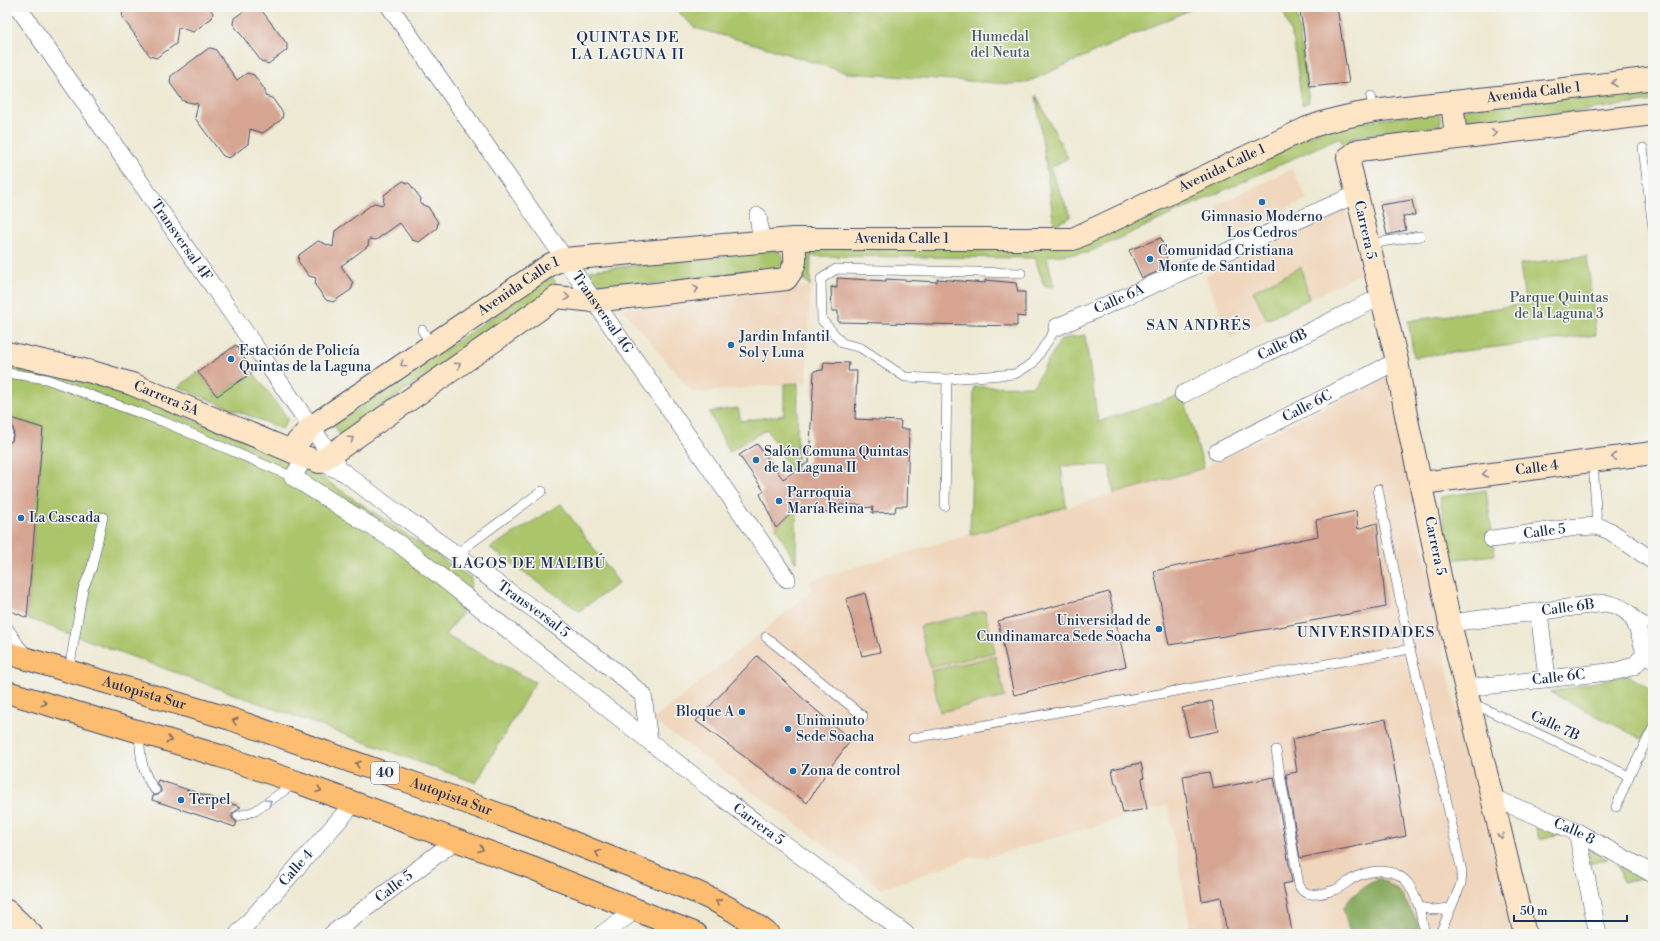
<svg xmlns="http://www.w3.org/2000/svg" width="1660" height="941" font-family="'Libre Bodoni',serif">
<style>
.built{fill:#f0d6bc}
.green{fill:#abc56b;stroke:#637a64}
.forest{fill:#88aa5f;stroke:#526c5e}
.building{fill:#d6a491}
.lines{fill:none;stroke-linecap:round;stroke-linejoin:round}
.lane-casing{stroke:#3b4b70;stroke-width:10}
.street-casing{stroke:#3b4b70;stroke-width:18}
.secondary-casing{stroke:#3b4b70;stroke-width:24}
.highway-casing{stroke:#3b4b70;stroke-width:24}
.lane{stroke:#fff;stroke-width:9}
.street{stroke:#fff;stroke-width:17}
.secondary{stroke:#fee5c5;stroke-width:22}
.highway{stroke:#fcbd6f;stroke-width:22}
.oneway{stroke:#8c8a92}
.oneway2{stroke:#806f66}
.oneway3{stroke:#8d97ae}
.poi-dot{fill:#1f6fb2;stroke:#f6f6f2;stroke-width:1.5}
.labels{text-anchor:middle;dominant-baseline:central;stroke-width:3;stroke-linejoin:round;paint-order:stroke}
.shield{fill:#f6f6f2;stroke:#5d6b8a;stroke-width:1}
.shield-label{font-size:13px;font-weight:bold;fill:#1b2f5e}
.park-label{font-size:14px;fill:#465c62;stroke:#f6f6f2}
.street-label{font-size:14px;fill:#1b2f5e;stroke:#f6f6f2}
.poi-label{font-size:14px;fill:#1b2f5e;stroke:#f6f6f2;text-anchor:start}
.neighbourhood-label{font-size:15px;letter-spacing:1px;fill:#1b2f5e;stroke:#f6f6f2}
</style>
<rect width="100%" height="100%" fill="#f6f6f2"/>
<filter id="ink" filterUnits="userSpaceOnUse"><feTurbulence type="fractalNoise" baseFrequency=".025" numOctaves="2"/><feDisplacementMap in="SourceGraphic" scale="8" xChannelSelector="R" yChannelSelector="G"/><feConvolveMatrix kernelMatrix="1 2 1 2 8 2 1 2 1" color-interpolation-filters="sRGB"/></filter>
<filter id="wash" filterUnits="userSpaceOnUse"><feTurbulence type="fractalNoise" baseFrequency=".012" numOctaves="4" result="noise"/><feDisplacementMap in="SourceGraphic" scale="16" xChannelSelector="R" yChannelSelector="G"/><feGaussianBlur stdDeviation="0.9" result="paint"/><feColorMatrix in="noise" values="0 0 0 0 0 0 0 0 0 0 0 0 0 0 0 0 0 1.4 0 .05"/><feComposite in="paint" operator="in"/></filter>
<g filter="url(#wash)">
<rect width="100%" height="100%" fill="#eee9d3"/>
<path class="built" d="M1292,169l15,30 -78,38 -12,-32z
M1344,208l18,65 -131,65 -26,-62z
M810,286l-3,96 -114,11 -70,-84z
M1387,376l65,316 40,152 19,90h-320l-23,-129 -180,52 -19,1 -87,31 -103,-78 -126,-91 159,-129 -2,-11 394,-112z"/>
<path class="green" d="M673,7h523l-171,76 -13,1 -165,-11 -89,-28 -63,-17z
M1282,7h14l13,95 -7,3 -8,-63z
M1653,87v14l-191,26 -2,-18z
M1036,95l32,63 -18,10 21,49 -17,8z
M1439,111l2,15 -90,11 -1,16 -3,2 -7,-18 -253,116 -40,3 7,31 -10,-1 -9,-28 -224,-2 -1,30 -8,-8 3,-30 274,-4 248,-117z
M778,250l7,10 -9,11 -181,19 -7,-10 3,-10z
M1587,256l9,79 -182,22 -6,-36 117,-17 -5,-40z
M1301,267l8,32 -42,21 -14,-29z
M552,276l5,10 -217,149 -6,-10z
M1085,335l13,87 85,-28 21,74 -90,26 -5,-29 -48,1 5,41 -96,28 4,-148 59,-1 28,-47z
M7,366l80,15 203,75 181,122c-1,30 -8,35 -26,57l90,47 -59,101 -449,-165 16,-190 -36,-11z
M198,372l19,24 36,-24 35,47 -6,10 -104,-42z
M798,383l-2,180 -20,-35 20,-20 -4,-35 -25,-44 -38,23 -20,-40 29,-4 3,13 43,-6v-31z
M1486,490l9,65 -45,5 -10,-63z
M561,504l58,79 -40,28 -89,-63z
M985,611l10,41 -65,16 -10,-42z
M995,656l10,41 -65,15 -9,-41z
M1628,675l25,16v28l-11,20 -92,-47z
M1535,825l25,9 -21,5z
M1587,848l21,11 -19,5z
M1618,864l29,13 -24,5z"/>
<path class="forest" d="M1380,878l20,14 17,29 4,13h-71l-7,-25c10,-17 20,-22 37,-31z"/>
<g id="blocks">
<path class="building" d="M129,7h80l4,6 -1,5 -19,14 -15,-5 -2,17 -20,14 -6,-2 -28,-39 1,-6z
M250,7h9l28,37v6l-19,14 -7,-3 -28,-37 1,-6z
M1299,7h38l12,76 -39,4 -7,-60z
M209,48l6,1 22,31 10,-7 7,2 11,15v6l7,2 11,15 -1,6 -19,14 -13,-4 -2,15 -19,14 -6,-2 -28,-38 3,-14 -15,-3 -13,-18 1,-7z
M403,181l7,3 11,15 -1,5 8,3 10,15 -1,6 -18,14 -7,-2 -12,-17 -24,17 -7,-1 -1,7 -27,20 12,17 -1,6 -19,13 -7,-2 -11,-15 1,-7 -7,-2 -11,-15 1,-6 19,-14 15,6 2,-16 39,-28 9,2 1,-10z
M1412,200l3,15 -12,1 3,14 -19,5 -7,-30z
M1161,238l8,29 -27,11 -13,-28z
M837,278l49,3v-2l51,3v-3l48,4v-3l31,3 2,9h7v25l-8,-1v10l-179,-4v-11h-6l-1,-24 6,1z
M236,345l17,27 -36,24 -19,-24z
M824,362l25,1 -1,8h9l-2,48 46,2 -1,8h9l-2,77h-11l-1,6 -23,1 1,-6 -11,1 1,-3h-23l-1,7 -23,1 1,-7 -20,2 -21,20 -16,-34 4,-3 -25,-36 18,-11 26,35 26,-17 5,-91 9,-1z
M7,417l36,11 -16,190 -20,-9v-165l5,-3 2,-10 -2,-6 -5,-1z
M1356,511l2,18 19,-6 9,84 -112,21 -105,17 -15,-74 164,-35 -2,-16z
M1109,592l17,74 -112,29 -16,-74z
M865,593l15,59 -18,4 -16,-57z
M757,656l53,49 41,35 -25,33 -19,30 -111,-82z
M1212,701l6,30 -29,6 -7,-29z
M1386,719l20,117 -106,22 -14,-84 11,-2 -5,-33z
M1141,763l3,15 -2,1 5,30 -24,4 -6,-29h-2l-3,-15z
M1209,772l4,17 61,-12 18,105 -9,2 9,47 -17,3h-48l-6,-37 -19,4 -19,-125z
M158,780l83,27 -9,7v4l5,4 -2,5 -83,-27 1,-4 5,-1 3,-3v-3l-4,-6z"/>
</g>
</g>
<g filter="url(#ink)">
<use href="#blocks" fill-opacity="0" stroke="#3b4b70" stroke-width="1"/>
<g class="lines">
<g class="lane-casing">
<path id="lane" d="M1371,96l3,16
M1643,148l10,80
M1368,244l52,-8
M1021,273l-185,-4 -15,10 1,41 20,23 19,5 44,29 42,2 68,-5 18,-11 24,-36
M422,330l9,14
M7,373l39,6 118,43 129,55
M7,438l1,-8
M1593,461l4,65
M1378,489l32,160 34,140 18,83 -1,12 -21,50
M945,506l2,-127
M456,554l86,-63
M1634,615l19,12
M7,626l12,18 9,11
M766,637l97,79
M69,670l14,-81 9,-22 11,-50
M1472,703l157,73
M139,731c1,22 2,42 16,59
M913,738l497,-89
M1276,750l23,135c5,14 23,9 35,5 9,-3 16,-11 24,-14 16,-7 37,-8 49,6 6,7 9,17 12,25l14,3 17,-2
M1616,807l13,-31 24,-48
M238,816l17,-5 40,-28
M1419,907l6,27"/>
</g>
<g class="street-casing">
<g id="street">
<path id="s1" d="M18,7l319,457"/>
<path id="s2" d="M390,7l397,572"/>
<path d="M758,216l4,26"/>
<path id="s3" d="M1057,327l300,-133"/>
<path id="s4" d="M1183,394l199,-98"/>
<path id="s5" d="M1217,452l180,-91"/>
<path d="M305,457l-12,20 105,66 251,198"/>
<path id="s6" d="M320,462l25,11 40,31 157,111 69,53 32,27 6,46 63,49 194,144"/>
<path id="s7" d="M1492,539l85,-12 20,-1 13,5 43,30"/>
<path d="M1539,612l8,66"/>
<path id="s8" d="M1450,623l155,-20c23,4 30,14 36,36 3,11 3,14 12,21"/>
<path id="s9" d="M1466,688l151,-17 17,-5 11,-12"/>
<path id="s10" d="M1493,798l84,34 76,42"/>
<path d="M1577,832l21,102"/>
<path id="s11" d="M238,934l116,-131"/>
<path id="s12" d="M332,934l124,-94"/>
<path d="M602,934l34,-24"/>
</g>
</g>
<g class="secondary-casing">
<g id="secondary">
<path d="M1452,102l4,35"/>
<path id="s13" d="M7,353l85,19 40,12 173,73 15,5 237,-165 37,4 192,-22c12,-15 10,-21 7,-40"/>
<path id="s14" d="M290,450l21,-23 240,-163 13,-5 229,-20h280l234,-111c52,-19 109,-22 164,-28 61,-7 122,-14 182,-22"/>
<path id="s15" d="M1422,483l231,-30"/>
<path d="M7,911l24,23"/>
<path d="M1525,934l-75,-311 -45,-213 -8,-49 -49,-203 11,-8 294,-36"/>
</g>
</g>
<g class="highway-casing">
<g id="highway">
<path id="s16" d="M7,653l224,66 199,70 114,42 152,61c26,11 50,25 72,42"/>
<path d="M7,692l213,64 77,26 235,86 164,66"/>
</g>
</g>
<use href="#lane" class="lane"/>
<use href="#street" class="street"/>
<use href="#secondary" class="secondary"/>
<use href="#highway" class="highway"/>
</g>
<defs><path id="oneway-chevron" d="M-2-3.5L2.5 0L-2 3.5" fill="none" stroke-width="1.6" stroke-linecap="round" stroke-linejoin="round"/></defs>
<g class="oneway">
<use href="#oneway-chevron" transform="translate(1614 83) rotate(173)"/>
<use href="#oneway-chevron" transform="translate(1494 133) rotate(-7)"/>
<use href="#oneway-chevron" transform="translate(696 289) rotate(-6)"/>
<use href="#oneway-chevron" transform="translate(567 297) rotate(5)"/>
<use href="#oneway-chevron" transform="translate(403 364) rotate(145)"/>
<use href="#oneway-chevron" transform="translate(458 365) rotate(-35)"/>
<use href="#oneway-chevron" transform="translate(351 439) rotate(-35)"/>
<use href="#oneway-chevron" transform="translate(1614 457) rotate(173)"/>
<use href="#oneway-chevron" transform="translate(1485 474) rotate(172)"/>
<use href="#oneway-chevron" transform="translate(1501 836) rotate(77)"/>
</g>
<g class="oneway2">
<use href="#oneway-chevron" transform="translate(44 703) rotate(16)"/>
<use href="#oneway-chevron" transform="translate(235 721) rotate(-161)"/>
<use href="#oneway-chevron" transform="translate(169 740) rotate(17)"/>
<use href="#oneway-chevron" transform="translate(358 764) rotate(-161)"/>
<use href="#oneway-chevron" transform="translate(319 790) rotate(20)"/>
<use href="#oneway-chevron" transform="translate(481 849) rotate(20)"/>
<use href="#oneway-chevron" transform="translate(598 853) rotate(-158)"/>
<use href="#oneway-chevron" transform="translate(718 902) rotate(-151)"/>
</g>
<use class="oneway3" href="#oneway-chevron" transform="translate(269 802) rotate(-35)"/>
</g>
<g class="poi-dot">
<circle cx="1262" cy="202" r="4"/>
<circle cx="1150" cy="259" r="4"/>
<circle cx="731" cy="345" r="4"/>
<circle cx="231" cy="359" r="4"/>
<circle cx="756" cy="460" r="4"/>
<circle cx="779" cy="501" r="4"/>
<circle cx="21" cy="518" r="4"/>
<circle cx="1159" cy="629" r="4"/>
<circle cx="742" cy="712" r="4"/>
<circle cx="788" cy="729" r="4"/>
<circle cx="793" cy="771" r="4"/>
<circle cx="181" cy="800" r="4"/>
</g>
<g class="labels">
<rect class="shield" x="371" y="762" width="28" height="22" rx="3"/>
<g class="shield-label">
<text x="385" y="773">40</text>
</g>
<g class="park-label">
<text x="1000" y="37">Humedal<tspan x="1000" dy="16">del Neuta</tspan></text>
<text x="1559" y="298">Parque Quintas<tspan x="1559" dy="16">de la Laguna 3</tspan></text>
</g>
<g class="street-label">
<text stroke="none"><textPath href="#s14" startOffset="1334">Avenida Calle 1</textPath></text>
<text stroke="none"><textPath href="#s14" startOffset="1010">Avenida Calle 1</textPath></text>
<text transform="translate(1365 230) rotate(77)">Carrera 5</text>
<text stroke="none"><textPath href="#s14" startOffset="674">Avenida Calle 1</textPath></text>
<text stroke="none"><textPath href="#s1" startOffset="285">Transversal 4F</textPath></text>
<text stroke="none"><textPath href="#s14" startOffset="282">Avenida Calle 1</textPath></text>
<text stroke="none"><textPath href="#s3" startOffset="68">Calle 6A</textPath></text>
<text stroke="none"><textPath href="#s2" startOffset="372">Transversal 4G</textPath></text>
<text stroke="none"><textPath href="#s4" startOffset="111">Calle 6B</textPath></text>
<text stroke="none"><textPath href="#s13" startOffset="166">Carrera 5A</textPath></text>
<text stroke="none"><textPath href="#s5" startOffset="101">Calle 6C</textPath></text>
<text stroke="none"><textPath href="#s15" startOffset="116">Calle 4</textPath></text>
<text stroke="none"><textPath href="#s7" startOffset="53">Calle 5</textPath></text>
<text transform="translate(1435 546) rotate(78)">Carrera 5</text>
<text stroke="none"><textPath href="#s8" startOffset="119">Calle 6B</textPath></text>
<text stroke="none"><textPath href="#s6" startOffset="260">Transversal 5</textPath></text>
<text stroke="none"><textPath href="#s9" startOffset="93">Calle 6C</textPath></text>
<text stroke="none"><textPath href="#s16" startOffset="143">Autopista Sur</textPath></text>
<text transform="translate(1555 726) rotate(25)">Calle 7B</text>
<text stroke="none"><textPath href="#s16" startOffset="467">Autopista Sur</textPath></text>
<text stroke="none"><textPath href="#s6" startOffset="583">Carrera 5</textPath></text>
<text stroke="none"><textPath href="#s10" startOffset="88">Calle 8</textPath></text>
<text stroke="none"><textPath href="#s11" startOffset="88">Calle 4</textPath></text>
<text stroke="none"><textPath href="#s12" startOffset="78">Calle 5</textPath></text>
</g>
<g class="poi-label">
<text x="1262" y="217" text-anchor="middle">Gimnasio Moderno<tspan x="1262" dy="16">Los Cedros</tspan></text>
<text x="1158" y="251">Comunidad Cristiana<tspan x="1158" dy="16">Monte de Santidad</tspan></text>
<text x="739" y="337">Jardin Infantil<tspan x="739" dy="16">Sol y Luna</tspan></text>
<text x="239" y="351">Estación de Policía<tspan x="239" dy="16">Quintas de la Laguna</tspan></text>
<text x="764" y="452">Salón Comuna Quintas<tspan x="764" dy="16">de la Laguna II</tspan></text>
<text x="787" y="493">Parroquia<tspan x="787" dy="16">María Reina</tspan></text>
<text x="29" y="518">La Cascada</text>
<text x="1151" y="621" text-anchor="end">Universidad de<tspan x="1151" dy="16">Cundinamarca Sede Soacha</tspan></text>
<text x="734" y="712" text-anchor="end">Bloque A</text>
<text x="796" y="721">Uniminuto<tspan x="796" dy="16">Sede Soacha</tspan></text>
<text x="801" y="771">Zona de control</text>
<text x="189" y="800">Terpel</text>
</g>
<g class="neighbourhood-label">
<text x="628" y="37">QUINTAS DE<tspan x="628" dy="17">LA LAGUNA II</tspan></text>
<text x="1199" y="325">SAN ANDRÉS</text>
<text x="529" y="563">LAGOS DE MALIBÚ</text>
<text x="1366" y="632">UNIVERSIDADES</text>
</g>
</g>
<rect width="1660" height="941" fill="none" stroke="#f6f6f2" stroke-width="24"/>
<path d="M1514 915v6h113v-6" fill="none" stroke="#1b2f5e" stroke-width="2"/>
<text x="1520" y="915" font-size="12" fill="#1b2f5e" stroke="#f6f6f2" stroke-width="3" paint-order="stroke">50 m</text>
</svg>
